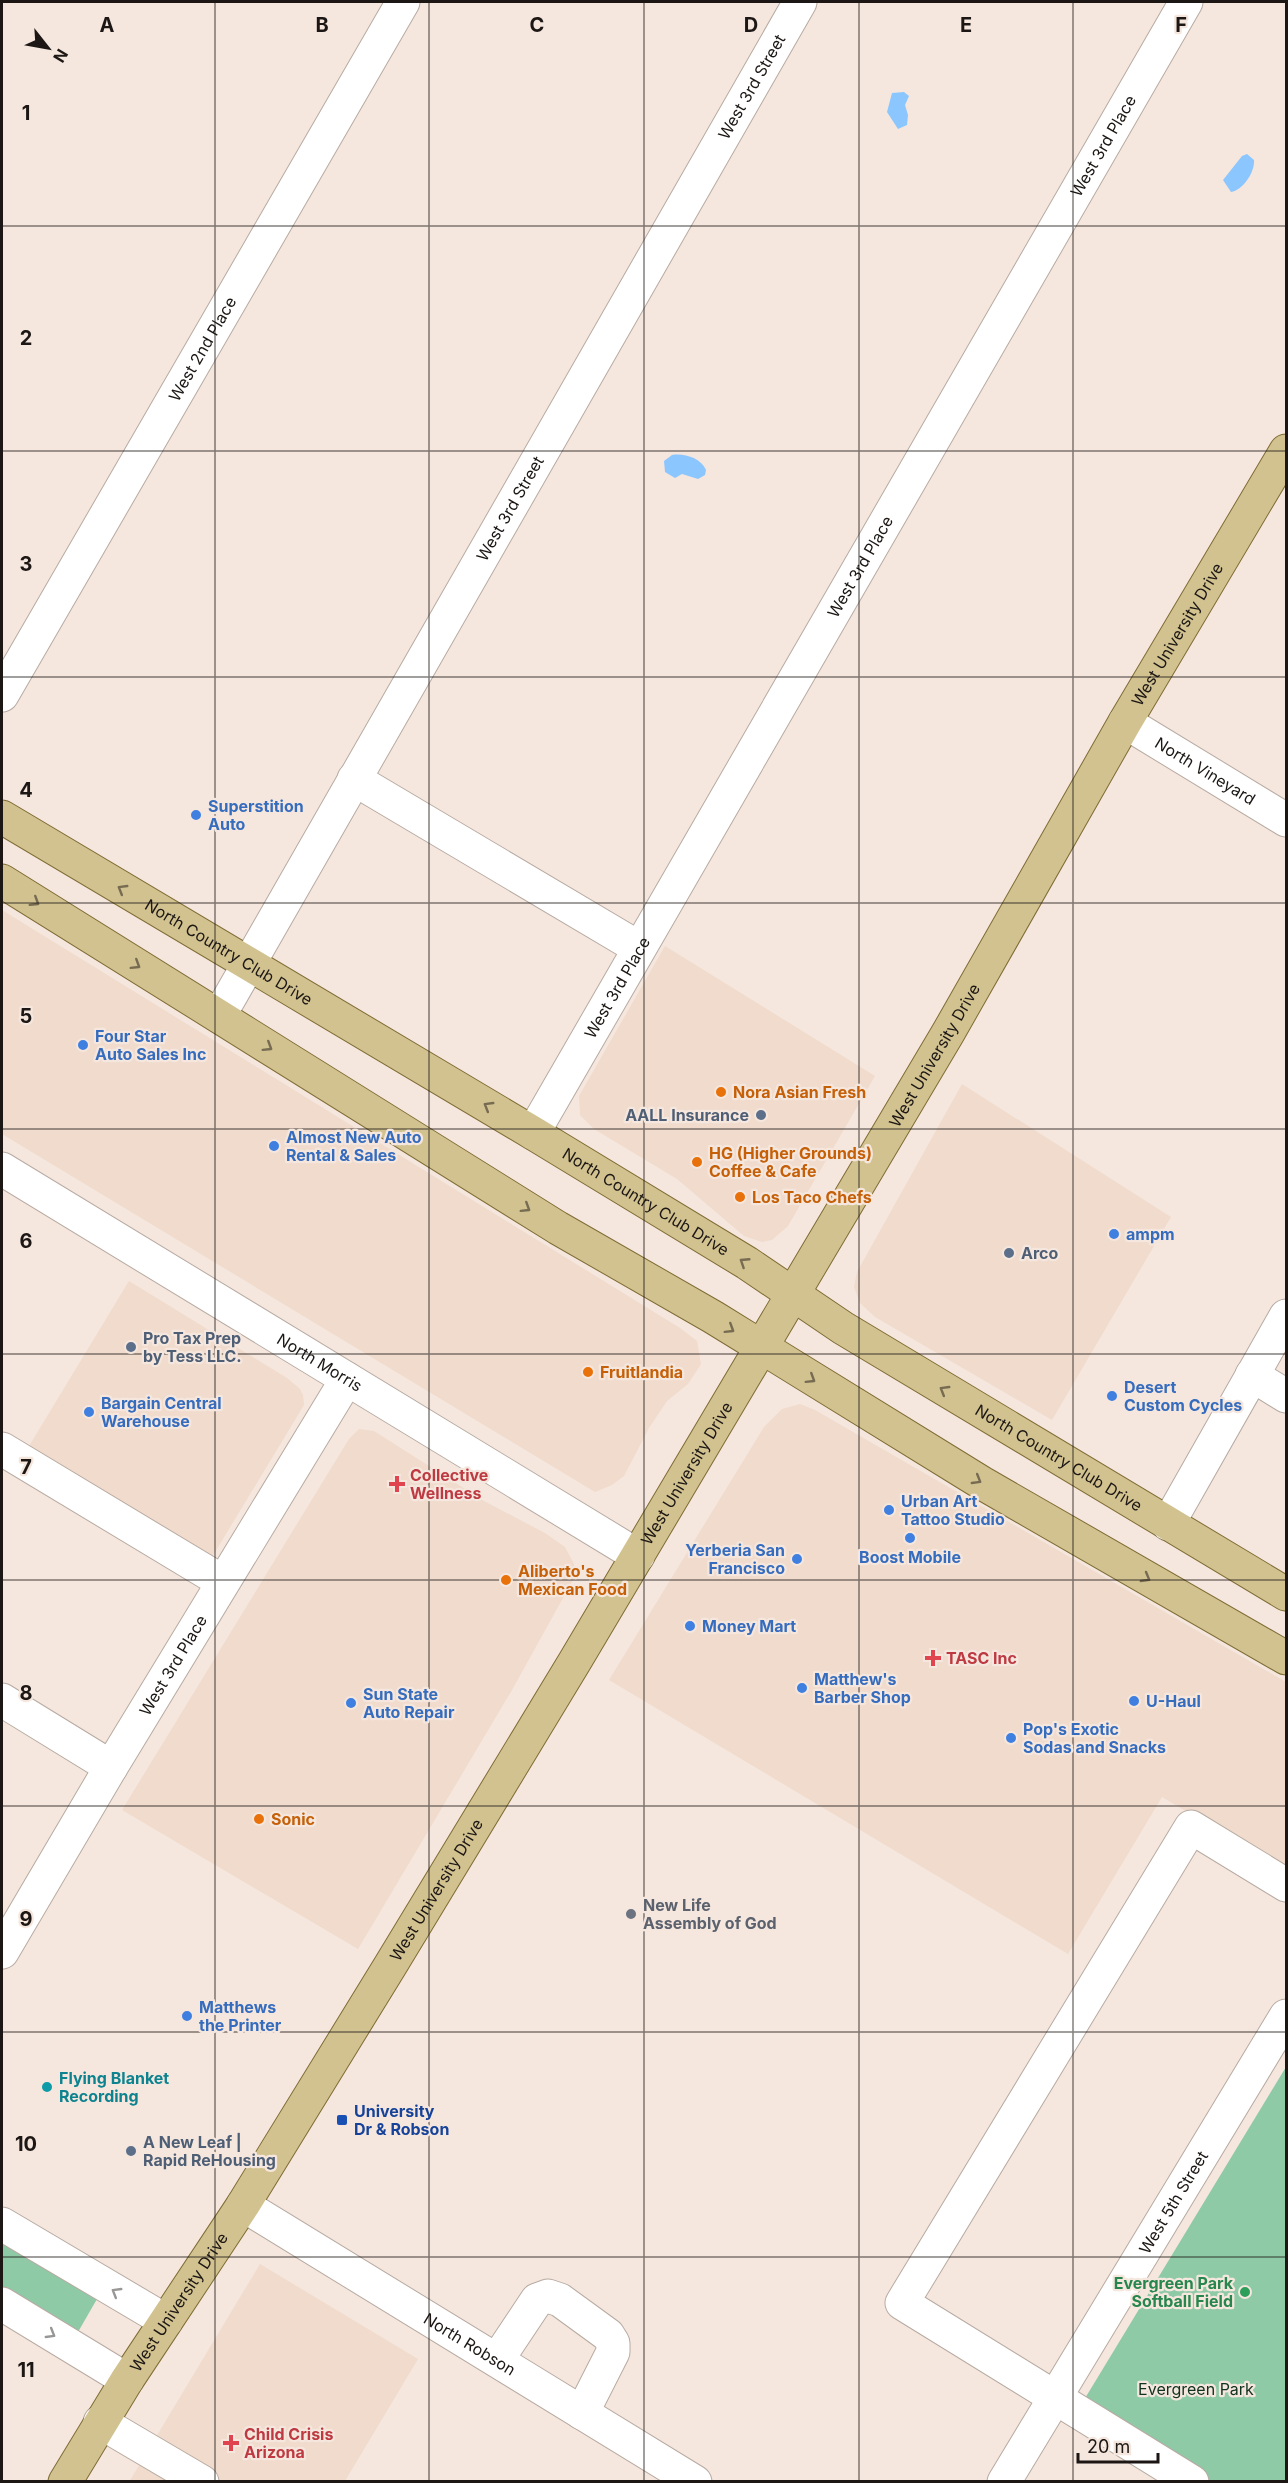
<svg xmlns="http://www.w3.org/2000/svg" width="1288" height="2483" font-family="Inter,sans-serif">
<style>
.built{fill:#f0dbcd}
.green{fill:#8ecaa6}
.water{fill:#8bc6ff}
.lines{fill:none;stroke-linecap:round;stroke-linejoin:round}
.minor-casing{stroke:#b8aba2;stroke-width:35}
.major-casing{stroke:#7f6c34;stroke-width:35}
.minor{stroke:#fff;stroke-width:33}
.major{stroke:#d2c290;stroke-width:33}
.oneway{stroke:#776c52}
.oneway2{stroke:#999795}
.grid{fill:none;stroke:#1c1714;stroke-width:1.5;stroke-opacity:0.55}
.shop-dot{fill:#3f7fe0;stroke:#f5e7de;stroke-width:2}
.food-dot{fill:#e8710a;stroke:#f5e7de;stroke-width:2}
.service-dot{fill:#5c6f8a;stroke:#f5e7de;stroke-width:2}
.health-dot{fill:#e0444e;stroke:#f5e7de;stroke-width:2}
.worship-dot{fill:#6b7280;stroke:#f5e7de;stroke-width:2}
.culture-dot{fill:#0f9aa8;stroke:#f5e7de;stroke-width:2}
.transit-dot{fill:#1a4fb4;stroke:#f5e7de;stroke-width:2}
.leisure-dot{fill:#2e9e5b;stroke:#f5e7de;stroke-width:2}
.labels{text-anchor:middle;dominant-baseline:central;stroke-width:4.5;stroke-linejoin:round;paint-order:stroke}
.street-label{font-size:16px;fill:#1c1714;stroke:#f5e7de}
.shop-label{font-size:16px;font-weight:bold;fill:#366cbe;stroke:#f5e7de;text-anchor:start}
.food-label{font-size:16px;font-weight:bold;fill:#c56008;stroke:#f5e7de;text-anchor:start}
.service-label{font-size:16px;font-weight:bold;fill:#4e5e75;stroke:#f5e7de;text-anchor:start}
.health-label{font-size:16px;font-weight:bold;fill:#be3a42;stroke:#f5e7de;text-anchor:start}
.worship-label{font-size:16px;font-weight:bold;fill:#5b616d;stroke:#f5e7de;text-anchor:start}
.culture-label{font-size:16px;font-weight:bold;fill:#0d838f;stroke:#f5e7de;text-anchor:start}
.transit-label{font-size:16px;font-weight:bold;fill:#164399;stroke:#f5e7de;text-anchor:start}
.leisure-label{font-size:16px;font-weight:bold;fill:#27864d;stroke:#f5e7de;text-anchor:end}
.park-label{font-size:16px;fill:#103220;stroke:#f5e7de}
.grid-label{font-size:20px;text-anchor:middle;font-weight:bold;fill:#1c1714;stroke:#f5e7de;stroke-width:4.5;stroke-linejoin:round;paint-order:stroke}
</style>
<rect width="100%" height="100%" fill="#f5e7de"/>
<path class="built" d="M2,910l678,418 17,13 4,23 -13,20 -21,17 -18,27 -25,48 -12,9 -17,7 -593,-358z
M665,946l210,130 -87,150 -16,14 -10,2 -18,-6 -67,-57 -83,-50 -14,-14 -1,-19z
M962,1084l209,133 -119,203 -177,-103 -15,-14 -6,-16 3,-15z
M129,1281l158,97 13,11 3,6 1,10 -98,162 -183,-111z
M800,1404l15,6 471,272v188l-124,-73 -94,157 -459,-274 155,-253 18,-18z
M359,1429l15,2 110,70 61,32 20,14 9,17 -1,16 -61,110 -154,259 -236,-139 227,-371z
M260,2264l158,95 -73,122 -216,1z"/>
<path class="green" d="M1286,2067v414h-119l-97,-58z
M2,2238l95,61 -19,33 -76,-43z"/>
<path class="water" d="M904,92l5,4 -4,9 3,10 -1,10 -9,4 -11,-17 5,-19z
M1247,154l7,6c1,12 -11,30 -23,32l-8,-12 19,-24z
M672,455c12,-2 29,3 34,15l-1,5 -7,4 -16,-5 -7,4 -10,-6 -1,-11z"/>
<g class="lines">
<g class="minor-casing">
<g id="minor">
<path id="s1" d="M2,695l401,-693"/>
<path id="s2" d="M1125,722l161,98"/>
<path d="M354,779l285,169"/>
<path id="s3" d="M219,1016l581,-1014"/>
<path id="s4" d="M533,1133l653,-1131"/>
<path id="s5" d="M2,1169l636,387"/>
<path d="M1252,1375l34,21"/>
<path d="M2,1449l221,133"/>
<path d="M1168,1524l118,-208"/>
<path d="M2,1700l109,67"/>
<path id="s6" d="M2,1952l109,-185 236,-388"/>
<path id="s7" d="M243,2205l452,277"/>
<path d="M2,2224l164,97"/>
<path d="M2,2304l125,76"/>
<path d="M497,2360l40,-60 11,-4 12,4 48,35 5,8v9l-31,61"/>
<path d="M100,2422l102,60"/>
<path id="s8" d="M1004,2482l282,-466"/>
<path d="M1192,2482l-290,-179 289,-476 95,58"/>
</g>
</g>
<g class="major-casing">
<g id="major">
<path id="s9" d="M2,817l531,316 214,130 96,65 443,266"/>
<path d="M2,881l556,347 155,89 269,166 304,175"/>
<path id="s10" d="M65,2482l62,-102 116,-175 147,-239 185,-305 373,-628 177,-311 161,-271"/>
</g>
</g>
<use href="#minor" class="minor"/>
<use href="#major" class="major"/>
</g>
<defs><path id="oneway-chevron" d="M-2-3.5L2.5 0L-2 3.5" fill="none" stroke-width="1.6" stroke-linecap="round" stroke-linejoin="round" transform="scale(1.5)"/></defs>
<g class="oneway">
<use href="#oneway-chevron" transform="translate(122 889) rotate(-149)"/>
<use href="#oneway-chevron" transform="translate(35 902) rotate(32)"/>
<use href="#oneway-chevron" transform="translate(136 965) rotate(32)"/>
<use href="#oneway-chevron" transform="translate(268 1047) rotate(32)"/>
<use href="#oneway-chevron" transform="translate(488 1106) rotate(-149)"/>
<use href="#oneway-chevron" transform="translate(526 1208) rotate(32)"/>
<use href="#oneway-chevron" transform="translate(744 1262) rotate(-147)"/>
<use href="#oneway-chevron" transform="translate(730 1329) rotate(32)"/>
<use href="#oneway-chevron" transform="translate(811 1379) rotate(32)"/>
<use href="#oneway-chevron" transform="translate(944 1390) rotate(-149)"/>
<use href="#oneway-chevron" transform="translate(977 1480) rotate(31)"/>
<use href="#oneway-chevron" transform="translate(1146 1578) rotate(30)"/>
</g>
<g class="oneway2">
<use href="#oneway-chevron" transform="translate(116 2292) rotate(-149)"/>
<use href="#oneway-chevron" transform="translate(51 2334) rotate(31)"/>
</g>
<path class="grid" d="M215,2v2480M429,2v2480M644,2v2480M859,2v2480M1073,2v2480M2,226h1284M2,451h1284M2,677h1284M2,903h1284M2,1129h1284M2,1354h1284M2,1580h1284M2,1806h1284M2,2032h1284M2,2257h1284"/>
<g class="shop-dot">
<circle cx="196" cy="815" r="6"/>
<circle cx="83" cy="1045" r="6"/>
<circle cx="274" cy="1146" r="6"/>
<circle cx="1114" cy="1234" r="6"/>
<circle cx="1112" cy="1396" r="6"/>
<circle cx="89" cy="1412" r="6"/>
<circle cx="889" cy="1510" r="6"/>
<circle cx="910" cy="1538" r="6"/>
<circle cx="797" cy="1559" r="6"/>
<circle cx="690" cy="1626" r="6"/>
<circle cx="802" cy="1688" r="6"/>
<circle cx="1134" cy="1701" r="6"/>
<circle cx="351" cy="1703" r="6"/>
<circle cx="1011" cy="1738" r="6"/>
<circle cx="187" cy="2016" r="6"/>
</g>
<g class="food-dot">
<circle cx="721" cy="1092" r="6"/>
<circle cx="697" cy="1162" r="6"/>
<circle cx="740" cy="1197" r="6"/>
<circle cx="588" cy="1372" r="6"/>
<circle cx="506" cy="1580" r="6"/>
<circle cx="259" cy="1819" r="6"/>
</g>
<g class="service-dot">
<circle cx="761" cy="1115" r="6"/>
<circle cx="1009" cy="1253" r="6"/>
<circle cx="131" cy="1347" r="6"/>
<circle cx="131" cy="2151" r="6"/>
</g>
<g class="health-dot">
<path d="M394 1475h6v6h6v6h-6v6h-6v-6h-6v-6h6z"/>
<path d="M930 1649h6v6h6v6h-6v6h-6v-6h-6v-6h6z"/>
<path d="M228 2434h6v6h6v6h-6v6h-6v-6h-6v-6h6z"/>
</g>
<circle class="worship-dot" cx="631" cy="1914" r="6"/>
<circle class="culture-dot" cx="47" cy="2087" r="6"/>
<rect class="transit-dot" x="336" y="2114" width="12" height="12" rx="3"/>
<circle class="leisure-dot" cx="1245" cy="2292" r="6"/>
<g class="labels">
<g class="street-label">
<text stroke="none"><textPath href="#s3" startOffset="1071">West 3rd Street</textPath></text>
<text stroke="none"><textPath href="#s4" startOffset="1140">West 3rd Place</textPath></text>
<text stroke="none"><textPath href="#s1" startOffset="400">West 2nd Place</textPath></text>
<text stroke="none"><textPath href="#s3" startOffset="585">West 3rd Street</textPath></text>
<text stroke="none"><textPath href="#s4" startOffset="654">West 3rd Place</textPath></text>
<text stroke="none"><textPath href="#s10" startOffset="2157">West University Drive</textPath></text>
<text stroke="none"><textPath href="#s2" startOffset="94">North Vineyard</textPath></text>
<text stroke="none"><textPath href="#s9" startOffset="264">North Country Club Drive</textPath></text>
<text stroke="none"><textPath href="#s4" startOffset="168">West 3rd Place</textPath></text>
<text stroke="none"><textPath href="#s10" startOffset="1671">West University Drive</textPath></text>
<text stroke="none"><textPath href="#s9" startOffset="750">North Country Club Drive</textPath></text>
<text stroke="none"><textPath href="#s5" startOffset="372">North Morris</textPath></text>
<text stroke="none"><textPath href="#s9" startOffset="1236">North Country Club Drive</textPath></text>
<text stroke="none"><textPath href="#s10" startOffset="1185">West University Drive</textPath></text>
<text stroke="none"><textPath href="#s6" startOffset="334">West 3rd Place</textPath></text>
<text stroke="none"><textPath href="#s10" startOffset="699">West University Drive</textPath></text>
<text stroke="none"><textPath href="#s8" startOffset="327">West 5th Street</textPath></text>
<text stroke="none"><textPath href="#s10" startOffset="213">West University Drive</textPath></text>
<text stroke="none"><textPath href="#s7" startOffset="266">North Robson</textPath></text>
</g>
<g class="shop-label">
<text x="208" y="806">Superstition<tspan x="208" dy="18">Auto</tspan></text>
<text x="95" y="1036">Four Star<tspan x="95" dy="18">Auto Sales Inc</tspan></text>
<text x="286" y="1137">Almost New Auto<tspan x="286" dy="18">Rental &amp; Sales</tspan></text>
<text x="1126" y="1234">ampm</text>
<text x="1124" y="1387">Desert<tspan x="1124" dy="18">Custom Cycles</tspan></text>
<text x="101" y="1403">Bargain Central<tspan x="101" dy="18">Warehouse</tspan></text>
<text x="901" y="1501">Urban Art<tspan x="901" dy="18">Tattoo Studio</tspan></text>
<text x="785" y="1550" text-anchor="end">Yerberia San<tspan x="785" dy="18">Francisco</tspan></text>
<text x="910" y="1557" text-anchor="middle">Boost Mobile</text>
<text x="702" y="1626">Money Mart</text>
<text x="814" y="1679">Matthew's<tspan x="814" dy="18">Barber Shop</tspan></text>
<text x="363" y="1694">Sun State<tspan x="363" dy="18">Auto Repair</tspan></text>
<text x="1146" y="1701">U-Haul</text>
<text x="1023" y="1729">Pop's Exotic<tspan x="1023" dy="18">Sodas and Snacks</tspan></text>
<text x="199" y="2007">Matthews<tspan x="199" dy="18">the Printer</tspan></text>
</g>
<g class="food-label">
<text x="733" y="1092">Nora Asian Fresh</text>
<text x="709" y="1153">HG (Higher Grounds)<tspan x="709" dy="18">Coffee &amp; Cafe</tspan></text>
<text x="752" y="1197">Los Taco Chefs</text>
<text x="600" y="1372">Fruitlandia</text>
<text x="518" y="1571">Aliberto's<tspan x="518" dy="18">Mexican Food</tspan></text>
<text x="271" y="1819">Sonic</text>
</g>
<g class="service-label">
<text x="749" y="1115" text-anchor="end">AALL Insurance</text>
<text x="1021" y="1253">Arco</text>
<text x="143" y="1338">Pro Tax Prep<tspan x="143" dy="18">by Tess LLC.</tspan></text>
<text x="143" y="2142">A New Leaf |<tspan x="143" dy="18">Rapid ReHousing</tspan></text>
</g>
<g class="health-label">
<text x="410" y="1475">Collective<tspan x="410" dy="18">Wellness</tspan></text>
<text x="946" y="1658">TASC Inc</text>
<text x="244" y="2434">Child Crisis<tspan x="244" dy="18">Arizona</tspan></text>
</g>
<g class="worship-label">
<text x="643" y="1905">New Life<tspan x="643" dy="18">Assembly of God</tspan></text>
</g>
<g class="culture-label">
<text x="59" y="2078">Flying Blanket<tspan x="59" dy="18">Recording</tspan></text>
</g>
<g class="transit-label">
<text x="354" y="2111">University<tspan x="354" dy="18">Dr &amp; Robson</tspan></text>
</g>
<g class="leisure-label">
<text x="1233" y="2283">Evergreen Park<tspan x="1233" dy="18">Softball Field</tspan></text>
</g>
<g class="park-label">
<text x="1196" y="2389">Evergreen Park</text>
</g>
</g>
<g class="grid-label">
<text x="107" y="32">A</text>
<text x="322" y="32">B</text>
<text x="537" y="32">C</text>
<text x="751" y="32">D</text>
<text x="966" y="32">E</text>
<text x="1181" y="32">F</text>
<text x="26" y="120">1</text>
<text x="26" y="345">2</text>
<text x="26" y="571">3</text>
<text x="26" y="797">4</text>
<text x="26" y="1023">5</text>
<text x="26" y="1248">6</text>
<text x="26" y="1474">7</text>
<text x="26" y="1700">8</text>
<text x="26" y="1926">9</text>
<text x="26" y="2151">10</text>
<text x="26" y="2377">11</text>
</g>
<rect width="1288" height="2483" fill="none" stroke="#1c1714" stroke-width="6"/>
<g transform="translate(48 48) rotate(121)" stroke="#f5e7de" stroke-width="4.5" paint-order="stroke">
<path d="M0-4.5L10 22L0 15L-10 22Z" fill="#1c1714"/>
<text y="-9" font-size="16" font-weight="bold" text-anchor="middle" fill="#1c1714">N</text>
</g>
<path d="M1078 2453v9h80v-9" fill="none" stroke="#1c1714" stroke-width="3"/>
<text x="1087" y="2453" font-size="18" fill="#1c1714" stroke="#f5e7de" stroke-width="4.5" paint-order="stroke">20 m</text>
</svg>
